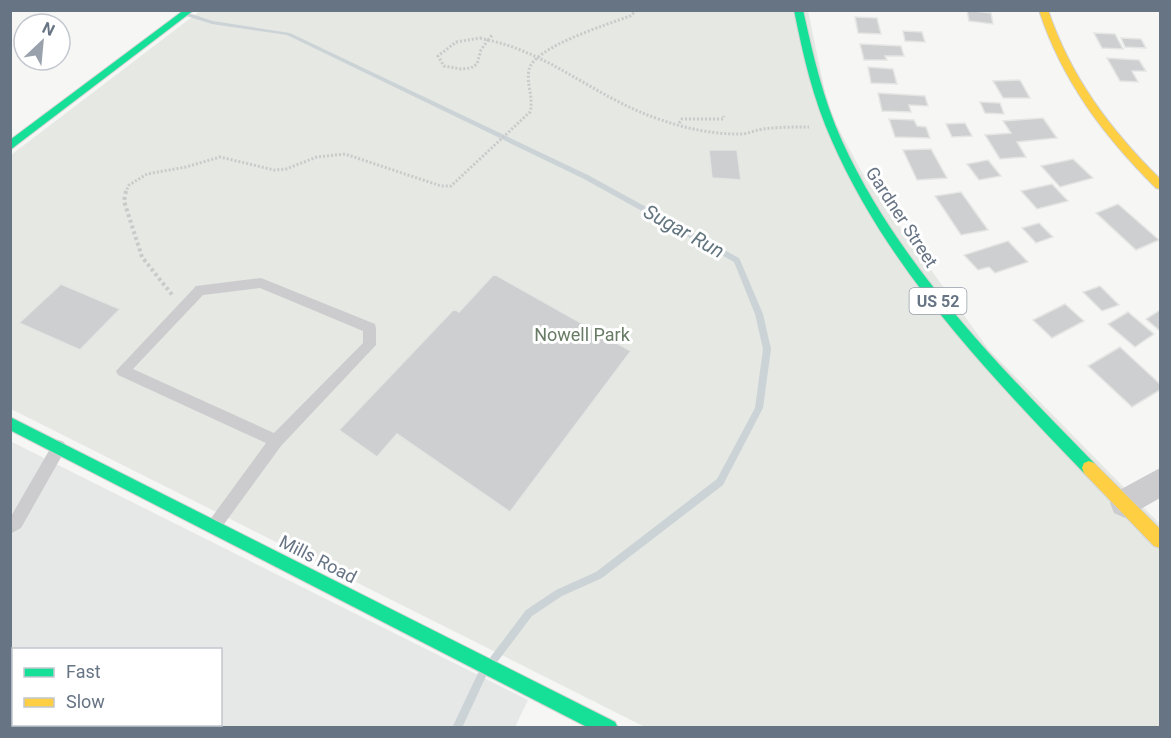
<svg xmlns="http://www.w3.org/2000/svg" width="1171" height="738" font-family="Roboto,sans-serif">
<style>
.built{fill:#e6e7e7;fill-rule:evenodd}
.green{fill:#e5e8e3}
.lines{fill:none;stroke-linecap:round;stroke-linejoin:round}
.stream{fill:#ccd3d6;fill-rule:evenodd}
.building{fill:#cecfd0;stroke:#e5e5e4;stroke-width:1.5}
.fast-casing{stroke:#d2d2d3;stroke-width:2}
.slow-casing{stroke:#d2d2d3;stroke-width:2}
.path-far1{stroke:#c9caca;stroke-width:3;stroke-dasharray:2 2;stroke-linecap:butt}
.path{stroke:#c9caca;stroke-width:4;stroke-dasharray:3 3;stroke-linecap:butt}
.lane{fill:#ccccce;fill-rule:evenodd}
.street{fill:#ccccce;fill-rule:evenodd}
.fast{fill:#16e098;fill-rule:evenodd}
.slow{fill:#ffcf43;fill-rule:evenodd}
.labels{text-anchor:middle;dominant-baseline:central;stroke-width:6;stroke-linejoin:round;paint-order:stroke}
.shield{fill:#fff;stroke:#959ea9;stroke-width:1.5}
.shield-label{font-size:16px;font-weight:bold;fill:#677484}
.street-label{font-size:18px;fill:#677484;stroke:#fff}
.park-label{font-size:18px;fill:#677b65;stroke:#fff}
.water-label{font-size:20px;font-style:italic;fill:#63757f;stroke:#fff}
</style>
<rect width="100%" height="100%" fill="#f6f6f5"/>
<path class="built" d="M10,441l518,259 -13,27h-504zM14,650h206v74h-206z"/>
<path class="green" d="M200,11h608l21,100 37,69 123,170 171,174v203h-515l-634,-318v-254z"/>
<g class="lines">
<path class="stream" d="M185,12l28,9 77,12 298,142 151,83 1,2 23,54 8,35 -8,59 -40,77 -121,93 -40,18 -30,20 -34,45 -3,2 -3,-2 -2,-3 2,-3 34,-45 30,-20 40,-18 121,-93 38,-71 8,-59 -8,-35 -21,-52 -150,-83 -297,-144 -75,-11 -29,-9v-2z
M482,669l3,2 2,3 -25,54h-10l27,-57z"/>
</g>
<path class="building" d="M967,10l24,3 2,11 -24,-3z
M855,17l22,1 4,16 -23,-1z
M903,31l19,1 3,10 -20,-1z
M1094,33l21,1 8,15 -21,-1z
M1121,38l20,1 5,9 -21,-1z
M860,44l41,2 3,10h-19l2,4h-23z
M1107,58l32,2 7,11h-14l6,11 -18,-1z
M868,67l25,2 4,15 -26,-1z
M1020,80l10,18h-27l-10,-17z
M878,93l47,3 3,10 -19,-1 2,7 -29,-1z
M980,102l20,1 4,11 -19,-1z
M1043,118l14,20 -40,4 9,15 -26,2 -15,-24 26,-2 -8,-12z
M889,119l25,1 3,6 9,1 4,11 -35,-1z
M965,123l7,13 -20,1 -6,-13z
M931,149l16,29 -30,2 -14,-30z
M709,150h28l4,30 -29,-2z
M1073,159l20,19 -33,9 -19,-21z
M988,160l13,16 -22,4 -12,-16z
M1052,184l16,17 -31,8 -16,-18z
M961,192l27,38 -27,5 -26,-39z
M1118,204l41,36 -23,10 -40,-37z
M1039,223l14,14 -17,6 -14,-15z
M1008,241l20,21 -33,11 -6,-6 -11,3 -14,-15z
M494,274l137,77 -121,161 -113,-78 -20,23 -38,-27 115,-121 5,3z
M61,284l59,25 -40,41 -61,-27z
M1100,286l19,19 -17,6 -19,-19z
M1065,304l19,17 -32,17 -19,-18z
M1160,310v21l-14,-12z
M1128,312l26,22 -19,13 -27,-23z
M1120,347l40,37v6l-28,17 -44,-41z"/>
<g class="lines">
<g class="fast-casing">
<path id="fast" d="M184,10h10l-184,140v-10z
M794,10h9c10,45 20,89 39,131 57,125 158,226 252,322l2,5 -2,5 -5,2 -5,-2c-96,-100 -196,-204 -252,-332 -19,-42 -29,-86 -38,-131z
M10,417l605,305 3,6h-29l-579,-298z"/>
</g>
<g class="slow-casing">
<path id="slow" d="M1039,10h9c23,68 62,119 112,169v10l-4,-1c-52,-52 -94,-107 -117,-178z
M1089,461l5,2 66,66v19l-6,-2 -70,-73 -2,-5 2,-5z"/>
</g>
<path class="path-far1" d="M480,38l8,2 -7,10 -4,14 -6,4 -10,1 -17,-3 -6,-10 18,-14z
M488,40c56,12 99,49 150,71 30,13 69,24 103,23 7,0 14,-4 22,-5 15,-2 31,-2 46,-2
M488,40l5,-6
M679,123l3,-4h41l1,-3
M125,193l4,-8 18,-11 39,-7 34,-10 54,13 12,-1 31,-12 28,-3 96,32h10l79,-74c4,-14 -4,-28 -1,-42 4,-23 80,-46 101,-54l7,-6"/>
<path class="path" d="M126,191l-2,10 18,56 31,39"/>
<path class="lane" d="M261,278l114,46 1,4v17l-95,101 -62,85 -5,3 -5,-3 -3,-5 3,-5 57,-78 -148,-68 -2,-4 80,-85zM260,288l103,43v12l-89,90 -141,-64 70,-74z
M59,440l5,2 2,5 -2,5 -43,76 -11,6v-16l44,-76z"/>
<path class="street" d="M1160,468v30l-35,20 -11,-5 -4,-10 4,-10z"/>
<use href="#fast" class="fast"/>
<use href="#slow" class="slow"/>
</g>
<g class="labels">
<rect class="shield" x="909.5" y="288" width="57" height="26" rx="4.5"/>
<g class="shield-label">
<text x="938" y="301">US 52</text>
</g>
<g class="street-label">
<text transform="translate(902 217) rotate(57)">Gardner Street</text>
<text transform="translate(318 559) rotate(27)">Mills Road</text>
</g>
<g class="park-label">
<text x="582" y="334">Nowell Park</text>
</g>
<g class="water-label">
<text transform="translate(684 231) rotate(29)">Sugar Run</text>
</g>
</g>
<rect width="1171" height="738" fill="none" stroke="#677484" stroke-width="24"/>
<rect x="12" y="648" width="210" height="78" fill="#ffffff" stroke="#c2c7ce" stroke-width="1.5"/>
<rect x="24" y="668" width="30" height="9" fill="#16e098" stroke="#c2c7ce" stroke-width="1.5"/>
<text x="66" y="678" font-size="18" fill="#677484">Fast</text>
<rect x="24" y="698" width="30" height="9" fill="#ffcf43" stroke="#c2c7ce" stroke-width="1.5"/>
<text x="66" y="708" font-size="18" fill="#677484">Slow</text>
<g transform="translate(42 42) rotate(26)"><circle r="28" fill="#ffffff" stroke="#c2c7ce" stroke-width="1.5"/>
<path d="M0-4.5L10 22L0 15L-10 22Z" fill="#99a2ac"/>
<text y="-9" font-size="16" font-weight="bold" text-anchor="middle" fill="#677484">N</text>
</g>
</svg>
